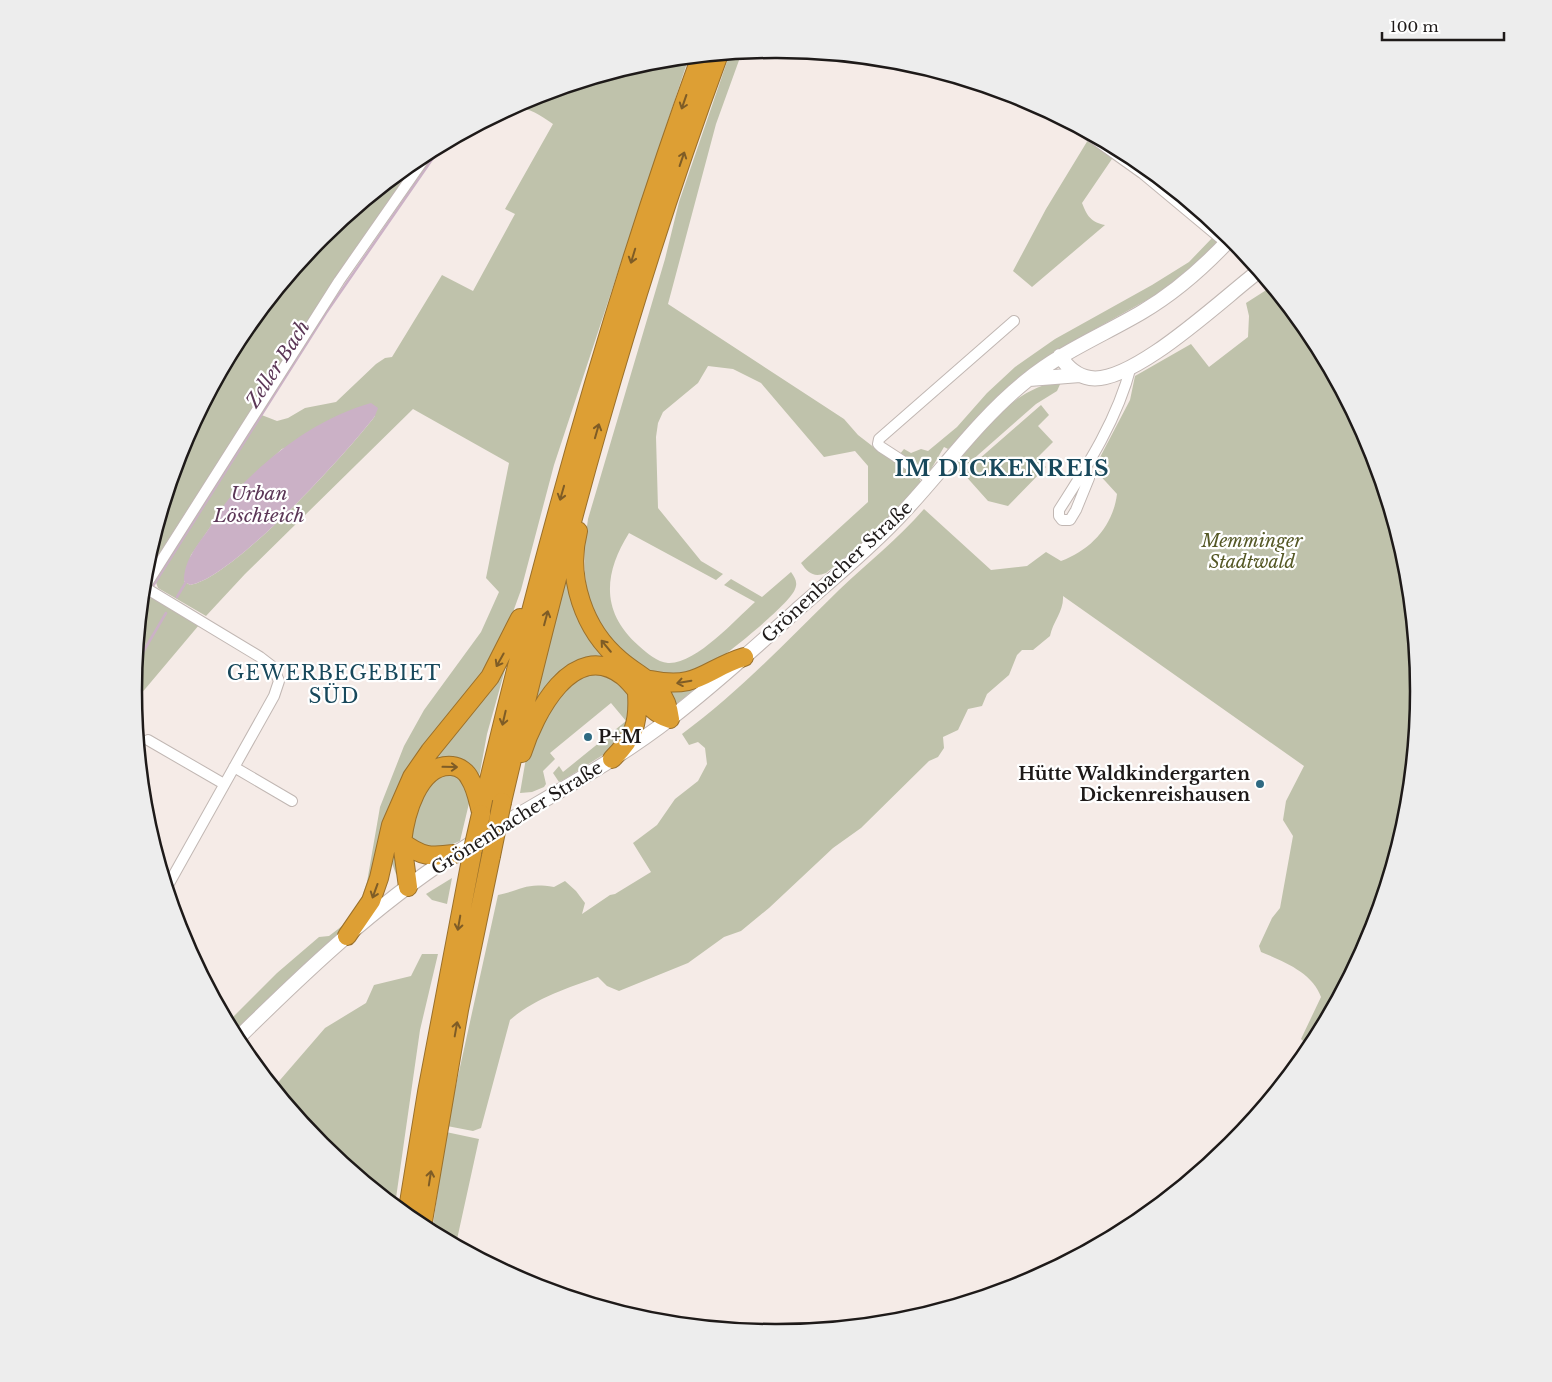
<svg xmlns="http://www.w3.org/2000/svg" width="1552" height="1382" font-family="'Libre Baskerville',serif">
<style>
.green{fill:#bfc2ab;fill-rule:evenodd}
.water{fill:#cbb1c6}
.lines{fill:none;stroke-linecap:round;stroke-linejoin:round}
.stream{stroke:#cbb1c6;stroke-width:2.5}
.street-casing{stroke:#c1b7b3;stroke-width:12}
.secondary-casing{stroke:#c1b7b3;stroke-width:16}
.highway-casing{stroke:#9a702b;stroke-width:20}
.street{stroke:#fff;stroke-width:10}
.secondary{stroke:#fff;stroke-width:14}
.highway{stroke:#dd9f34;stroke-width:18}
.highway-bridge-casing{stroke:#9a702b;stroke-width:20;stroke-linecap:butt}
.highway-bridge{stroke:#dd9f34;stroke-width:18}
.oneway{stroke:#7e5c26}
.poi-dot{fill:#2f6a82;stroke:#fff;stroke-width:2}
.labels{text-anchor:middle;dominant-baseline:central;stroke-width:4.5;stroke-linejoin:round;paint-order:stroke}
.park-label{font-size:18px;font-style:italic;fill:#555826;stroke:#fff}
.street-label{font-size:18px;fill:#1e1a19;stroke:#fff}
.poi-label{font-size:18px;font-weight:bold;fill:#1e1a19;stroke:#fff;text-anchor:start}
.water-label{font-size:19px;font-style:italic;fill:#5c3757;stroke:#fff}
.quarter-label{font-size:20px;letter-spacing:1px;fill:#18485b;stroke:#fff}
.district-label{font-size:22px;font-weight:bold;letter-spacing:1px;fill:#18485b;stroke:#fff}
.rim{fill:none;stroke:#1e1a19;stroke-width:2.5}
</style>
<rect width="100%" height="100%" fill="#f5ebe7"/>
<path class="green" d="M742,52l-26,72 -48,180 176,115 14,16 22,17 38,25 4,6 -43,47 -53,43c-12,5 -18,0 -25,-10l67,-61v-36l-13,-15 -31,6 -63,-74 -28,-14 -25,-3 -10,17 -35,29 -5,11 -2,14 2,71 43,53 22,13 -7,6 -87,-47c-25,40 -29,79 10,113 8,7 18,16 29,17 27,2 68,-44 87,-61l-31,-17 7,-6 31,18 29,-25c4,6 7,10 4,17 -4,14 -73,70 -88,78 -9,5 -25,10 -36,9 -16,-1 -30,-10 -41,-19 -47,-35 -50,-84 -42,-138l77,-260 14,-57 51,-149z
M689,57l-135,408 -33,125 -24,66 -59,76 -68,161 -29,39 -107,101 -6,-11 49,-49 42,-36 10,-1 13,-10 17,-21 8,-23 13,-75 24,-61 20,-36 57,-78 18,-40 -13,-14 23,-115 -96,-54 -168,165 -39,42 -48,-28 -3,-8 104,-166 18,7 11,-3 17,-10 31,-6 40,-38 9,-6 7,-1 50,-82 31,16 42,-77 -10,-5 48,-85c-14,-10 -24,-17 -42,-16l19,-10 121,-37zM375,416c-28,37 -143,163 -185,169l-6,-4 7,-26 42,-61 49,-45z
M1093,136l40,21 94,78 -2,2z
M1088,140l26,16 -32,47c5,13 9,19 23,22l-73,62 -19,-16 33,-62z
M418,158l-99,146 -174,272 1,-11 37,-120 59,-111 80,-97z
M1214,236l4,6 -29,29 -28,21 -105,59 -29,21 -79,77 -4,-2 -14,24h-5l-26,-16 5,-6 7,4 10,-4 7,2 29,-24 30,-34 28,-26 40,-28 97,-54 37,-23z
M1271,287l39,47 59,111 37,121 12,125 -12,126 -37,120 -59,110 -9,-8 20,-42c-8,-24 -38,-36 -60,-45l-2,-6 13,-28 8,-10 13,-72 -10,-16 3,-19 18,-35 -241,-170c1,15 -10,25 -13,40l-17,14h-11l-5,5 -8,20 -22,19 -5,12 -14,3 -10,21 -15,7 1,11 -6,9 -9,4 -68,67 -28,20 -64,60 -28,23 -17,6 -36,26 -69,28 -12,-5 -9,-9c-30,11 -63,21 -88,43l-29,108 -8,3 -26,-5 51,-231c25,-5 27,-13 56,-8l11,-6 11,10 9,12 -3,11 28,-19 5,-1 36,-22 -18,-29 24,-18 18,-26 23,-18 9,-17 -2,-16 -7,-6 -9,3 -7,-11c57,-42 106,-94 157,-144 28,-27 59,-51 85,-81l67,61 36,-4 19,-14 15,9c30,-11 52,-35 56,-67l-21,-23 1,-8 33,-63 5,-24 56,-32 18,23 39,-30 1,-21 -3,-13z
M1062,380l-5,11 -21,13 -83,73 -2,-1 -2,-8c34,-38 60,-77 113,-88z
M1041,405l8,10 -11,11 15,16 -16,16 9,9 -38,39 -20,-5 -25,-28z
M568,567l50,98 -23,-4 -65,57z
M145,595h4l50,30 -64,76 -1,-10 9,-94z
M510,652l-23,82 -9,49 -5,-10 -51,2 -19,104 -7,-5 -6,-16 20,-68z
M597,671l31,18 3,35 -25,29 -41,26 -6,3 -6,-9 6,-7 4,6 63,-51 -15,-18 -61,50 5,6 -12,12 3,13 -2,3 -12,5 -12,1 6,-35 12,-29 31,-49z
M703,682l-30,25 -11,-20z
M440,771l21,3 10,21 -11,46 -24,10 -22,-7 -4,-8 12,-43z
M452,878l-5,26 -15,-4 -6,-6z
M422,954h16l-18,76 -25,175 -73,-60 -48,-58 51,-59 41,-25 8,-18 37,-9z
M446,1132l33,7 -23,105 -24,-12z"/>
<path class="water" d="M371,403l7,5 -3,8c-28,37 -143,163 -185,169l-6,-4c0,-20 12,-34 24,-51 8,-12 16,-27 26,-37 38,-40 84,-75 137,-90z"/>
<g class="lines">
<path class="stream" d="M151,589l175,-276 116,-168
M177,597l9,-15
M143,601l5,-8
M136,664l30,-51"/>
<g class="street-casing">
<path id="street" d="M1076,126l66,47 84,70
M1084,472l5,6 -13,32 -6,10h-8l-3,-4v-6c29,-45 59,-92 72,-144
M932,480l-51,-33 -3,-3 1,-5 135,-118
M144,587l116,70 13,10 6,14 -5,15 -107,191
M144,588l195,-307 90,-129
M148,740l76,44
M234,767l58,34"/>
</g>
<g class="secondary-casing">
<path id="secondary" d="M1060,356c7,11 17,20 30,22 43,7 134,-81 169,-107
M1029,379l51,-4
M237,1039c67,-66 136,-132 216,-184 72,-47 150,-84 218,-137 44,-34 86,-72 127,-109 33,-29 66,-56 96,-87 45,-46 81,-100 132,-141 35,-29 77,-46 116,-69 34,-20 63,-46 89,-74"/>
</g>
<g class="highway-casing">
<path id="highway" d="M651,680c47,10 54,-11 93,-23
M522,753c12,-38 51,-116 101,-77 17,14 24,36 47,43 -4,-35 -27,-39 -50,-59 -36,-30 -54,-82 -42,-129
M612,759c22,-22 27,-35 25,-66
M502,802c59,-253 127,-504 217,-748
M481,814c60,-256 130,-510 220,-758
M402,842l6,45
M454,854c-24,3 -32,3 -52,-12 3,-26 16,-79 50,-76 8,1 15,6 18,13 6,9 8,22 11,33
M347,936l24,-35 8,-23 12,-53 21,-48 18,-26 60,-74 30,-59
M407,1215l20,-123 46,-243
M422,1227l37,-217 32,-154"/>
</g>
<use href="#street" class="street"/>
<use href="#secondary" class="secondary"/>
<use href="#highway" class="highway"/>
<g class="highway-bridge-casing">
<path id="highway-bridge" d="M473,849l8,-35
M491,856l11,-54"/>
</g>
<use href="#highway-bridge" class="highway-bridge"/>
</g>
<defs><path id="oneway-shaft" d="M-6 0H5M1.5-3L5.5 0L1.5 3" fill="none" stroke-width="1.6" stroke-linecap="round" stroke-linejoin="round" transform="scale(1.25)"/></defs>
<g class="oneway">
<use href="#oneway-shaft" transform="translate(684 102) rotate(109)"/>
<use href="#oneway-shaft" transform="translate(682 159) rotate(-71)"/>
<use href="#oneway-shaft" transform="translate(633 256) rotate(107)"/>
<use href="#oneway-shaft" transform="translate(597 431) rotate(-74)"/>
<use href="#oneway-shaft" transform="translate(562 493) rotate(106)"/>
<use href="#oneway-shaft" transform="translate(546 618) rotate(-75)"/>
<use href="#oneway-shaft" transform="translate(606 646) rotate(-130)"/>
<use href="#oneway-shaft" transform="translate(500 660) rotate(119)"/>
<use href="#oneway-shaft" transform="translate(684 682) rotate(170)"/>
<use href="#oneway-shaft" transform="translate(504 718) rotate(103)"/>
<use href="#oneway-shaft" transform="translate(450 767) rotate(1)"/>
<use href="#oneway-shaft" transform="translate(375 891) rotate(110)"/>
<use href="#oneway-shaft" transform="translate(459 923) rotate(100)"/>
<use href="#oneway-shaft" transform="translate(456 1029) rotate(-80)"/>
<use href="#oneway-shaft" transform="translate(430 1178) rotate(-81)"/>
</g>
<g class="poi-dot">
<circle cx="588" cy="737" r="5"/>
<circle cx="1260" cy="784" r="5"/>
</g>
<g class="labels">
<g class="park-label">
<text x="1252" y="541">Memminger<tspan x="1252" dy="21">Stadtwald</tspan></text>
</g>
<g class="street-label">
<text transform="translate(837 572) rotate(-43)">Grönenbacher Straße</text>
<text transform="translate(517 818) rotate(-32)">Grönenbacher Straße</text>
</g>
<g class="poi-label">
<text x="598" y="737">P+M</text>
<text x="1250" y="774" text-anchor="end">Hütte Waldkindergarten<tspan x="1250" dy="21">Dickenreishausen</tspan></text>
</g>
<g class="water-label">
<text transform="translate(278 364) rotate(-57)">Zeller Bach</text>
<text x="259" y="493">Urban<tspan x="259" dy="22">Löschteich</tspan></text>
</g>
<g class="quarter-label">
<text x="334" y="673">GEWERBEGEBIET<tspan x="334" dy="23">SÜD</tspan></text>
</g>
<g class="district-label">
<text x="1002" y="468">IM DICKENREIS</text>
</g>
</g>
<path d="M0 0H1552V1382H0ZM775 58H777A633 633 0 0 1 1410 691V691A633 633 0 0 1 777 1324H775A633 633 0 0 1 142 691V691A633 633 0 0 1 775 58Z" fill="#ededed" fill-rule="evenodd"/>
<path class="rim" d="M775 58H777A633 633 0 0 1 1410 691V691A633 633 0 0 1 777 1324H775A633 633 0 0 1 142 691V691A633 633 0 0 1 775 58Z"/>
<path d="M1382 32v8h122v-8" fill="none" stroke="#1e1a19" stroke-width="2.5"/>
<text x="1390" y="32" font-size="15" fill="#1e1a19" stroke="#ffffff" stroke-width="4" paint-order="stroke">100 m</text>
</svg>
